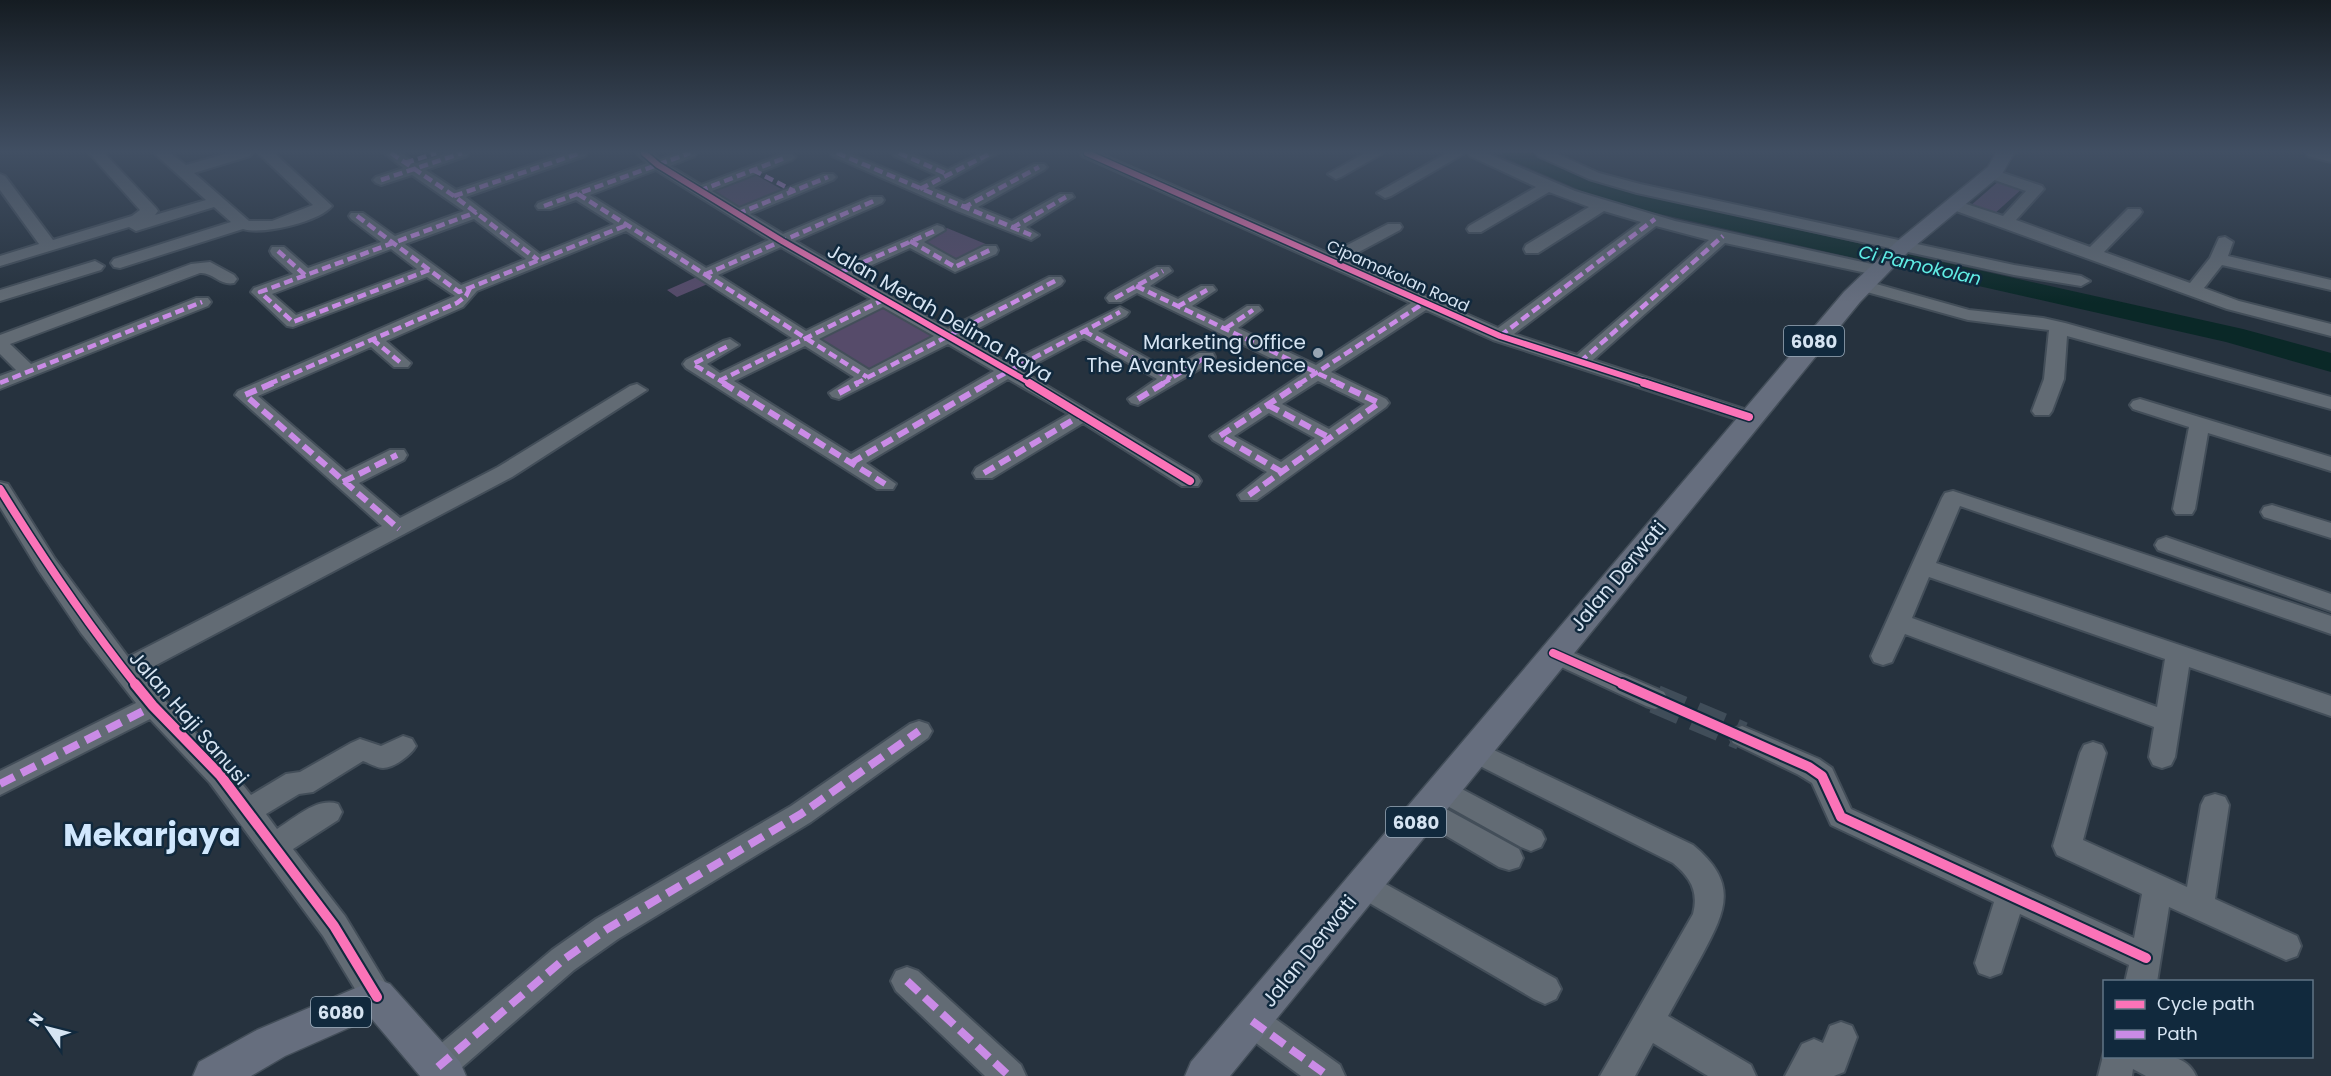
<svg xmlns="http://www.w3.org/2000/svg" width="2331" height="1076" font-family="Poppins,sans-serif">
<style>
.green{fill:#564b6a}
.lines{fill:none;stroke-linecap:round;stroke-linejoin:round}
.river{fill:#0a2827;fill-rule:evenodd}
.minor-tunnel{stroke:#404d59;stroke-width:29;stroke-dasharray:29 14;stroke-linecap:butt}
.minor-casing{stroke:#434e59;stroke-width:4}
.major-casing{stroke:#434e59;stroke-width:3}
.minor{fill:#626b74;fill-rule:evenodd}
.major{fill:#666e7e;fill-rule:evenodd}
.quiet-far2{stroke:#ca8be6;stroke-width:4.5;stroke-dasharray:9 4.5;stroke-linecap:butt}
.quiet-far1{stroke:#ca8be6;stroke-width:6;stroke-dasharray:12 6;stroke-linecap:butt}
.quiet{stroke:#ca8be6;stroke-width:8;stroke-dasharray:16 8;stroke-linecap:butt}
.cycleway-far2-casing{stroke:#11293d;stroke-width:9}
.cycleway-far1-casing{stroke:#11293d;stroke-width:11}
.cycleway-casing{stroke:#11293d;stroke-width:14}
.cycleway-far2{stroke:#fb73b8;stroke-width:6}
.cycleway-far1{stroke:#fb73b8;stroke-width:8}
.cycleway{stroke:#fb73b8;stroke-width:10}
.poi-dot{fill:#98a6b3;stroke:#11293d;stroke-width:2}
.labels{text-anchor:middle;dominant-baseline:central;stroke-width:5;stroke-linejoin:round;paint-order:stroke}
.far-street-label{font-size:16px;fill:#d6e4f2;stroke:#11293d}
.far-water-label{font-size:18px;font-style:italic;fill:#60ede4;stroke:#11293d}
.shield{fill:#11293d;stroke:#9bacbc;stroke-width:1.5}
.shield-label{font-size:18px;font-weight:bold;fill:#d6e4f2}
.street-label{font-size:20px;fill:#d6e4f2;stroke:#11293d}
.poi-label{font-size:20px;fill:#d6e4f2;stroke:#11293d;text-anchor:end}
.near-district-label{font-size:32px;font-weight:bold;fill:#d0e7fd;stroke:#11293d}
</style>
<rect width="100%" height="100%" fill="#26323e"/>
<path class="green" d="M752,173l33,18 -47,19 -33,-19z
M2000,180l24,7 -31,28 -24,-8z
M947,228l46,19 -35,16 -40,-21z
M699,276l11,7 -33,14 -10,-7z
M884,303l58,33 -73,38 -57,-36z"/>
<g class="lines">
<path class="river" d="M1502,153h32l90,38 619,138 88,24v19l-105,-30 -619,-140 -101,-44z"/>
<path class="minor-tunnel" d="M1655,699l87,37"/>
<g class="minor-casing">
<path id="minor" d="M89,153h15l52,55 2,3 -3,4 51,-15 -52,-47h16l16,12 43,-12h23l-2,3 -56,17 55,48h23l41,-16 -55,-52h16l58,53c-13,16 -69,29 -89,23l-123,39 -6,-1 -3,-4 3,-4 117,-37 -17,-15 -78,24 -7,-4 -129,39v-10l39,-12 -39,-54v-16l5,2 48,64 79,-24 8,-6z
M384,153h17l15,10 32,-10h21l-2,3 -41,14 30,20 110,-37h21l-2,3 -119,41 74,57 74,-30 -38,-24 -26,9h-12l-2,-3 2,-3 109,-40 -10,-10h16l7,6 16,-6h21l-2,3 -25,10 31,19 81,-31h10l3,3 -3,3 -80,31 27,17 84,-34h10l3,3 -3,3 -83,34 33,20 87,-37h12l2,3 -2,3 -87,38 44,26 98,-42 6,2 2,3 -21,12 32,18 28,-14h12l2,4 -2,4 -41,18 -45,-24 -58,26 96,55 101,-52h12l3,4 -3,4 -99,52 46,26 112,-56 9,5 -3,4 -28,15 72,40 29,-18h14l2,4 -2,4 -75,44 -7,-2 -3,-4 29,-20 -73,-41 -62,33 176,105 3,5 -3,5h-16l-99,-63 -91,55h-16l-3,-5 3,-5 93,-54 -61,-35 -142,84 30,21 -3,5h-16l-191,-121 -3,-4 3,-4 37,-19 7,-2 9,6 -32,19 13,9 72,-35 -166,-107 -149,60 -14,16 -77,34 25,22 -3,4h-14l-23,-20 -113,49 88,76 44,-22h14l3,5 -3,5 -45,23 41,35 98,-51 132,-81 7,-2 10,6 -135,87 -371,196c35,43 76,78 110,122l35,-21 14,-2 51,-29 9,-4 21,7 22,-10 9,3 4,7c-5,9 -22,22 -33,22 -6,0 -14,-5 -20,-7l-50,31 -14,2 -33,20 11,15c18,-11 40,-32 61,-25l4,8 -4,8 -45,29 52,67 43,71 5,10 -5,10 -11,5 -11,-5 -43,-71 -113,-153 -60,-64 -150,76v-24l136,-68 -55,-70 -42,-62 -39,-64v-25l8,2 47,75 73,98 254,-131 -147,-131 3,-4 217,-95 -28,-19 -134,50 -6,-1 -36,-34 3,-4 39,-14 -21,-19 -2,-4 2,-4h12l24,21 73,-26 -30,-23 -2,-3 2,-3h12l32,23 69,-25 -52,-36 -31,10 -5,-2 -3,-3 3,-3 27,-9zM656,170l113,70 -63,28 -116,-73zM474,219l52,40 -65,26 -56,-41zM781,247l90,52 -65,32 -88,-56zM391,249l26,20 -121,46 -24,-21zM883,307l51,29 -65,34 -50,-31zM948,344l46,27 -143,83 -117,-73 71,-35 49,31 -25,16 3,4 7,2z
M830,153h19l71,30 16,-8 -42,-19 -2,-3h19l37,16 32,-16h18l-64,35 30,13 70,-37h10l3,3 -3,3 -66,37 34,14 48,-27h12l2,3 -48,30 13,8 -8,5 -74,-29 -125,-55z
M1080,153h19l231,101 58,-30h12l2,3 -2,3 -56,30 154,68 143,-106 -37,-11 -66,42h-12l-2,-4 2,-4 63,-38 -40,-15 -68,40h-12l-2,-3 2,-3 67,-39 -66,-31 -2,-3h18l89,38 100,30 201,44 9,5 -9,5 -151,-32 -132,117 163,53 3,4 -3,4 -7,2 -256,-83 -67,-30 -95,62 55,27 3,4 -3,4 -129,93h-16l-3,-5 29,-23 -54,-32 -3,-4 93,-62 -166,-81 -16,9h-12l-3,-4 3,-4 48,-27h12l3,4 -22,15 28,13 23,-13h12l3,4 -24,16 32,15 23,-15h12l3,4 -24,18 78,37 95,-62 -329,-147zM1656,226l53,14 -132,115 -63,-21zM1318,381l47,23 -36,25 -47,-25zM1269,413l46,25 -34,24 -47,-26z
M1365,153h18l-42,24 -5,2 -8,-5z
M1447,153h18l-74,43 -6,2 -8,-5z
M1536,153h19l44,20 41,11 374,81 67,11 9,5 -9,5 -67,-11 -377,-82 -48,-14 -51,-23z
M2306,153h25v9l-23,-6z
M1991,169l51,17 2,3 -28,31 74,27 38,-38h12l2,3 -2,3 -36,37 86,31 20,-25 9,-20 6,-1 8,5 -5,14 103,24v10l-109,-25 -18,23 35,13 92,23v12l-104,-27 -279,-101 -2,-3 8,-5 49,16 23,-25 -40,-14 -3,-3z
M95,261l9,5 -3,4 -101,31v-11z
M210,262l24,13 3,4 -3,4c-14,3 -21,-11 -34,-10l-190,71 21,20 165,-66h12l3,4 -3,4 -208,83v-13l16,-6 -16,-16v-19l191,-71z
M1862,280l107,30 74,8 22,5 266,74v12l-264,-73 -3,43 -12,32 -3,4h-14l-3,-4 12,-32 5,-49 -81,-10 -112,-31 -3,-4z
M2140,399l191,58v14l-123,-38 -13,76 -3,5h-16l-3,-5 16,-82 -56,-18 -3,-4 3,-4z
M1953,491l378,125v18l-371,-128 -24,57 395,133v20l-142,-49 -14,90 -4,8 -9,3 -9,-3 -4,-8 5,-30 -249,-93 -13,28 -9,3 -9,-3 -3,-6 71,-158 3,-5zM1929,577l236,82 -8,48 -245,-89z
M2272,505l59,18v15l-67,-21 -3,-5 3,-5z
M2166,537l165,57v17l-173,-61 -3,-5 3,-5z
M1553,644l111,48 4,7 -4,7 -9,3 -9,-3 -102,-47 -3,-6 3,-6z
M919,721l9,3 4,7 -4,7 -117,84 -193,117 -44,31 -122,106h-27l-3,-9 4,-11 126,-106 44,-31 195,-113 119,-82z
M1742,726l77,33 13,9 19,41 283,129 8,-44 -85,-39 -4,-9 27,-93 4,-8 9,-3 9,3 4,8 -23,87 104,47 14,-82 4,-8 10,-3 10,3 4,8 -14,94 82,37 4,10 -4,10 -11,4 -117,-53 -12,75h-32l4,-17 -109,-51 -19,59 -11,4 -11,-4 -4,-10 19,-61 -163,-77 -19,-42 -13,-8 -66,-32 -4,-7 4,-7z
M1475,741l218,104c46,38 33,65 9,110 -11,20 -23,41 -34,61l83,49 5,11h-48l-55,-33 -18,33h-35l93,-162c6,-23 -3,-37 -20,-51l-207,-104 -4,-7 4,-7z
M1443,779l98,52 4,8 -4,8 -10,4 -10,-4 -88,-49 -4,-8 4,-8z
M1426,798l93,51 4,9 -4,9 -10,3 -10,-3 -83,-49 -4,-8 4,-8z
M1364,872l192,107 5,10 -5,10 -11,5 -11,-5 -180,-105 -5,-9 5,-9z
M907,967l11,4 103,94 5,11h-41l-89,-85 -5,-10 5,-10z
M1252,1006l11,4 77,55 5,11h-44l-60,-44 -5,-11 5,-11z
M1841,1022l11,4 5,11 -13,35 -10,4h-49l17,-32 12,-5 9,4 7,-17z
M2104,1052v4c29,0 79,-11 92,20h-50l-13,-7 -1,7h-34z"/>
</g>
<g class="major-casing">
<path id="major" d="M1996,153h18l-12,21 -93,77 -49,51 -630,774h-45l6,-14 653,-770 51,-49 93,-76z
M377,979l13,5 70,78 6,14h-46l-49,-58 -86,38 -34,20h-58l6,-14 58,-32z"/>
</g>
<use href="#minor" class="minor"/>
<use href="#major" class="major"/>
<path class="quiet-far2" d="M391,153l63,43 84,64
M837,153l194,82
M899,153l50,22
M405,163l31,-10
M753,170l41,21
M381,180l81,-27
M920,189l71,-36
M699,191l88,-34
M578,194l289,183
M454,196l126,-43
M544,206l146,-53
M963,208l76,-41
M737,214l91,-37
M357,216l102,76 168,-67
M1012,228l54,-31
M910,241l45,26 35,-17
M278,251l27,24
M429,270l-136,52 -33,-30 217,-80
M839,273l98,-43
M704,275l172,-75
M1136,286l204,98
M1115,298l48,-27
M1177,307l30,-17
M1226,328l27,-18
M1084,331l87,48
M1500,336l155,-117
M372,339l29,24
M1580,362l143,-126
M719,381l166,-82
M0,383l202,-81
M269,384l188,-81 9,-7 4,-8
M726,384l-33,-20 37,-19
M855,384l200,-103
M985,384l135,-72
M1162,384l44,-27
M1299,384l125,-81"/>
<path class="quiet-far1" d="M273,383l-28,12 154,134
M723,383l162,101
M839,393l19,-10
M1138,399l26,-16
M1268,405l62,33
M851,463l137,-80
M1282,472l-62,-36 81,-53
M984,473l99,-59
M343,482l54,-27
M1249,495l130,-92 -42,-20"/>
<path class="quiet" d="M0,784l153,-78
M907,981l102,95
M1252,1021l76,55
M438,1067l125,-107 44,-31 194,-115 118,-83"/>
<g class="cycleway-far2-casing">
<path id="cycleway-far2" d="M644,153l14,12 124,76 250,143
M1087,153l413,183 149,48"/>
</g>
<g class="cycleway-far1-casing">
<path id="cycleway-far1" d="M1029,383l161,98
M1644,383l105,34
M0,489c42,68 86,133 136,196
M1553,653l72,32"/>
</g>
<g class="cycleway-casing">
<path id="cycleway" d="M135,684l18,22 67,69 114,151 43,71
M1622,684l187,83 13,9 19,41 305,141"/>
</g>
<use href="#cycleway-far2" class="cycleway-far2"/>
<use href="#cycleway-far1" class="cycleway-far1"/>
<use href="#cycleway" class="cycleway"/>
</g>
<linearGradient id="sky" x2="0" y2="1"><stop stop-color="#151c22"/><stop offset="0.5" stop-color="#414f63"/><stop offset="1" stop-color="#414f63" stop-opacity="0"/></linearGradient>
<rect width="2331" height="303" fill="url(#sky)"/>
<circle class="poi-dot" cx="1318" cy="353" r="6"/>
<g class="labels">
<g class="far-street-label">
<text transform="translate(1398 276) rotate(24)">Cipamokolan Road</text>
</g>
<g class="far-water-label">
<text transform="translate(1920 265) rotate(13)">Ci Pamokolan</text>
</g>
<g class="shield">
<rect x="1784" y="326" width="60" height="30" rx="4.5"/>
<rect x="1386" y="807" width="60" height="30" rx="4.5"/>
<rect x="311" y="997" width="60" height="30" rx="4.5"/>
</g>
<g class="shield-label">
<text x="1814" y="341">6080</text>
<text x="1416" y="822">6080</text>
<text x="341" y="1012">6080</text>
</g>
<g class="street-label">
<text transform="translate(940 313) rotate(30)">Jalan Merah Delima Raya</text>
<text transform="translate(1618 576) rotate(-50)">Jalan Derwati</text>
<text transform="translate(189 718) rotate(49)">Jalan Haji Sanusi</text>
<text transform="translate(1309 951) rotate(-51)">Jalan Derwati</text>
</g>
<g class="poi-label">
<text x="1306" y="342">Marketing Office<tspan x="1306" dy="23">The Avanty Residence</tspan></text>
</g>
<g class="near-district-label">
<text x="152" y="834">Mekarjaya</text>
</g>
</g>
<rect x="2103" y="980" width="210" height="78" fill="#11293d" stroke="#607485" stroke-width="1.5"/>
<rect x="2115" y="1000" width="30" height="9" fill="#fb73b8" stroke="#607485" stroke-width="1.5"/>
<text x="2157" y="1010" font-size="18" fill="#d6e4f2">Cycle path</text>
<rect x="2115" y="1030" width="30" height="9" fill="#ca8be6" stroke="#607485" stroke-width="1.5"/>
<text x="2157" y="1040" font-size="18" fill="#d6e4f2">Path</text>
<g transform="translate(48 1028) rotate(305)" stroke="#11293d" stroke-width="4.5" paint-order="stroke">
<path d="M0-4.5L10 22L0 15L-10 22Z" fill="#d6e4f2"/>
<text y="-9" font-size="16" font-weight="bold" text-anchor="middle" fill="#d6e4f2">N</text>
</g>
</svg>
